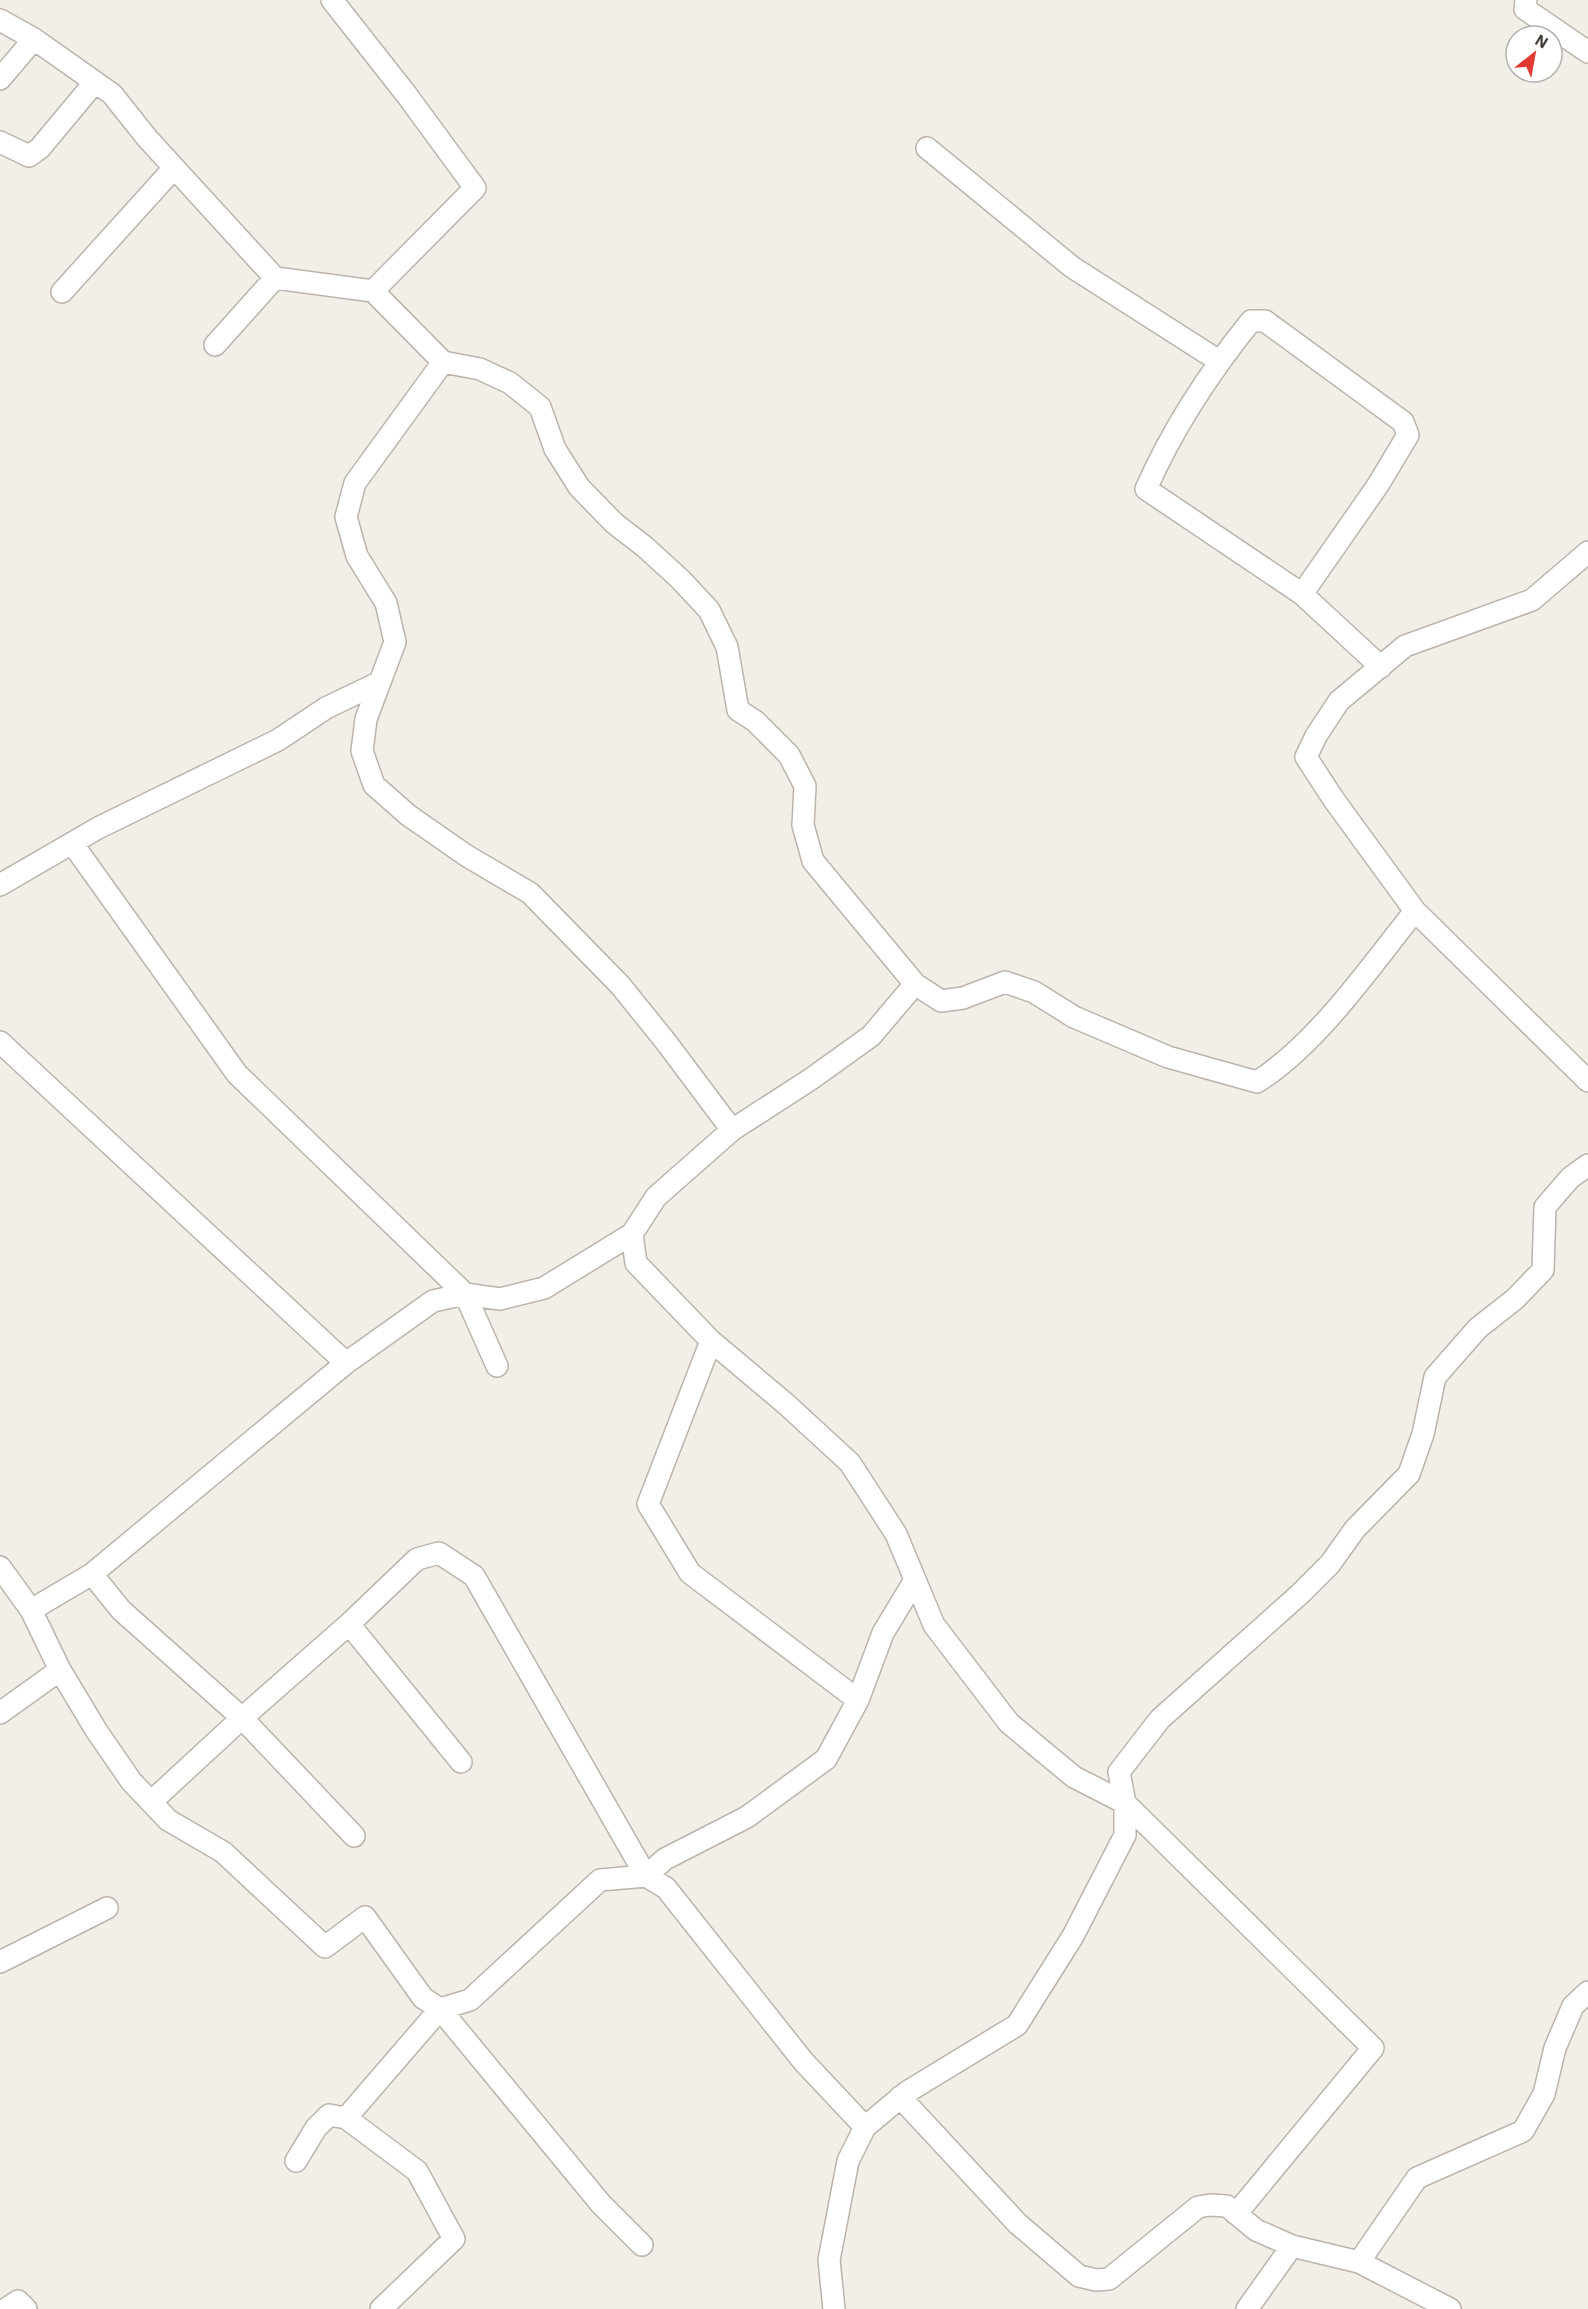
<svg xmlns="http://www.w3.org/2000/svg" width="1588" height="2309" font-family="'IBM Plex Sans',sans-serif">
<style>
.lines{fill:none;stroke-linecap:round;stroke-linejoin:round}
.street-casing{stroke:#bcb4ac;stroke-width:24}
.street{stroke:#fff;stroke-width:21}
</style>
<rect width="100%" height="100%" fill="#f2eee8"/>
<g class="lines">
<g class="street-casing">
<path id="street" d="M332,0l74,94 69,94 -102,103 70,71
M1526,0l-1,9 63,43
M0,20l34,19 78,55 35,44 128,140 98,13
M0,79l34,-40
M0,142l29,14 11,-8 55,-66
M927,148l145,119 147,94
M62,292l112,-124
M215,345l60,-67
M1302,594l76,-109 30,-50 -5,-13 -138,-101h-14c-42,52 -78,107 -105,168l156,105 79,73
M72,843l165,231 228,220 32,72
M0,885l98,-57 180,-88 48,-32 52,-25
M1415,911l173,170
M915,984l-44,52 -60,43 -79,51 -66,-88 -46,-57 -90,-92 -63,-37 -59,-41 -34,-30 -12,-34 4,-32 29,-77 -9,-39 -29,-47 -11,-39 9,-34 88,-121 37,7 30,14 30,24 15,42 24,38 35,36 31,24 35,32 29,31 18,37 11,63 17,11 34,34 16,31 -2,39 10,36 102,123 26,17 22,-3 42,-16 29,10 40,25 94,40 89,25c62,-40 112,-114 158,-171l-81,-111 -28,-43 10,-21 23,-35 66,-55 127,-46 56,-48
M0,1042l346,321
M732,1130l-76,67 -24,37 4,29 75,78 75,63 64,59 46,71 38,91 75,98 65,54 51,26v32l-52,101 -56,89 -110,67 -42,35
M711,1341l-63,163 42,69 168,127 25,-67 32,-53
M0,1567l31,43 29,60
M92,1574l29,36 121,108 112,118
M31,1610l61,-36 254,-211 87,-62 32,-7 35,5 44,-11 88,-54
M349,1624l112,138
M0,1713l60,-43 36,60 35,51 37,39 55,32 102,95 40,-30 58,81 17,11 30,-9 130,-120 46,-4 20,12 137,173 62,66 -17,34 -19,99 5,49
M151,1802l91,-84 107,-94 68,-65 22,-6 35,23 172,300 19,-17 82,-42 79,-58 32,-59
M0,1962l107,-54
M900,2097l118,127 61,52 17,4 13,-1 89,-72 12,-2 17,1 29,24 36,16 67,16 58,-84 106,-47 21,-37 11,-46 18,-42 15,-14
M296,2161l20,-33 13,-13 17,3
M1236,2214l137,-166 -248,-245 -6,-31 41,-53 140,-125 30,-30 25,-35 54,-55 14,-40 12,-57 43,-49 37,-29 28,-29 2,-63 25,-29 18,-13
M1359,2262l91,47
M6,2309l12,-8 8,8
M381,2309l73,-70 -37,-68 -71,-53 94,-109 161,195 41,41
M1247,2309l45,-63"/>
</g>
<use href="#street" class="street"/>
</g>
<g transform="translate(1534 54) rotate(31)"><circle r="28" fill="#ffffff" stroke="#b4b2af" stroke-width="1.5"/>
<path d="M0-4.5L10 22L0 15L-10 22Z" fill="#df3932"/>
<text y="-9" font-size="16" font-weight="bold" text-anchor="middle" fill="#443e38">N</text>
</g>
</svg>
